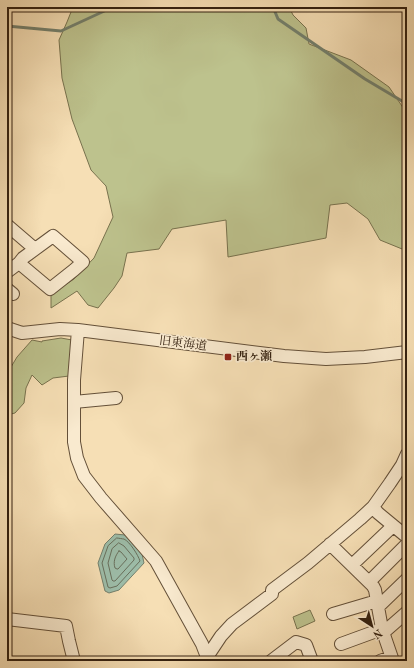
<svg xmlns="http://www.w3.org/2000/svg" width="414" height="668" font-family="'Old Standard TT','Noto Serif JP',serif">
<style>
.green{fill:#bdc28d;stroke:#78724e}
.water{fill:#9dbda9;stroke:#737f6c}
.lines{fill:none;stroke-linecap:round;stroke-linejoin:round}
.shore{stroke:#686f5c;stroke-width:1}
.stream{stroke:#737f6c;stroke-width:3}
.minor-casing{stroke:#645039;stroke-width:14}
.minor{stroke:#f9eacf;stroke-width:12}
.poi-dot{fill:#8f2418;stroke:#f9eacf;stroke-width:1.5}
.labels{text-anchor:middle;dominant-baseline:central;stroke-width:3.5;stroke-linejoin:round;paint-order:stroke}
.street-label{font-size:12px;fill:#342110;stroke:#f9eacf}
.poi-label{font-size:12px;font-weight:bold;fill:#342110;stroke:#f9eacf;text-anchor:start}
</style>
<rect width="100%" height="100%" fill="#f6dfb5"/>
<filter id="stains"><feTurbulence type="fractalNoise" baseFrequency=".005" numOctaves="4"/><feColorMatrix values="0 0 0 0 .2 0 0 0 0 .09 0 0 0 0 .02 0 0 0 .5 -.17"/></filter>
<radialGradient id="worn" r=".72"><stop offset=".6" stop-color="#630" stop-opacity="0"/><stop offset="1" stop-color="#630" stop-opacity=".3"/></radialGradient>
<path class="green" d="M73,7h216l4,8 13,13 3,16 42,16 38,27 15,22 3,14v128l-27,-11 -12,-21 -21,-16 -17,2 -4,33 -98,19 -2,-37 -54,9 -13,20 -32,4 -5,23 -8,12 -16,20 -10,-3 -11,-14 -26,17v-14l23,-15 20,-21 19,-41 -7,-31 -15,-16 -19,-51 -10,-41 -3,-38 8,-18z
M61,338l11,2 -3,36 -16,2 -11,7 -10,-10 -6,13 -2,15 -9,10 -8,2v-46l4,-2 6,-10 15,-17 10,2v-1z
M310,610l5,11 -18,8 -4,-12z"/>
<path class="water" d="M115,534l10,1 6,5 11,14 2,9 -25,27 -10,3 -4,-2 -7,-28 7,-19z"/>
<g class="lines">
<path class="shore" d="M117,538c1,0 6,1 7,1 6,3 14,16 16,22l-23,25 -7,2 -2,-1 -6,-24 6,-17z
M119,543l5,3 10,12v2l-19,21h-2l-1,-1 -4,-17 4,-14z
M119,551l2,1 6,7 -9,10h-1l-2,-1c-2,-6 0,-12 4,-17z"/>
<path class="stream" d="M273,7l5,12 87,60 42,25
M7,26l54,5 52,-24"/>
<g class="minor-casing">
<path id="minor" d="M7,225l28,24
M7,272l12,-9 4,-5 30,-22 30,26 -9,8 -24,19 -31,-26
M7,289l6,5
M7,328l15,5 38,-4 18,1 206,26 42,3 39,-2 42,-5
M78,330l-4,50v62l3,16 7,18 17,22 55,63 46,83 5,13
M74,402l42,-4
M373,507l5,6 29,24
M330,544l43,42 2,4 7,39 11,32
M352,565l41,-39
M369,582l38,-38
M378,607l29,-28
M333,614l44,-13
M7,619l59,7 3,15 5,20
M383,633l24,-21
M341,644l41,-15
M206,661l1,-4 14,-21 11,-12 40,-30v-4l36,-27 52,-44 13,-12 17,-24 12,-18 5,-11
M271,661l25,-19 10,3 6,16
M380,661l11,-4"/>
</g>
<use href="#minor" class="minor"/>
</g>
<rect class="poi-dot" x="224" y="353" width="8" height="8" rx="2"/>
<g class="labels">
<g class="street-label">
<text transform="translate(183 344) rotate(7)">旧東海道</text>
</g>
<g class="poi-label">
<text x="236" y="357">西ヶ瀬</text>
</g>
</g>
<rect width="414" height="668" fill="none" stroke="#f6dfb5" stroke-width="24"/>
<rect x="8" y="8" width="398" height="652" fill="none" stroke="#342110" stroke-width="2"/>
<rect x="12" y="12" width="390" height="644" fill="none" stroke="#342110"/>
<g transform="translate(372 626) rotate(144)" stroke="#f9eacf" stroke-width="3" paint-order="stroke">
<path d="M0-3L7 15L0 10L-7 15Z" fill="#342110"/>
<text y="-6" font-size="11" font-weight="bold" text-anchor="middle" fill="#342110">N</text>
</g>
<rect width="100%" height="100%" filter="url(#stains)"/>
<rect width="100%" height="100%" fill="url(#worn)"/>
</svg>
